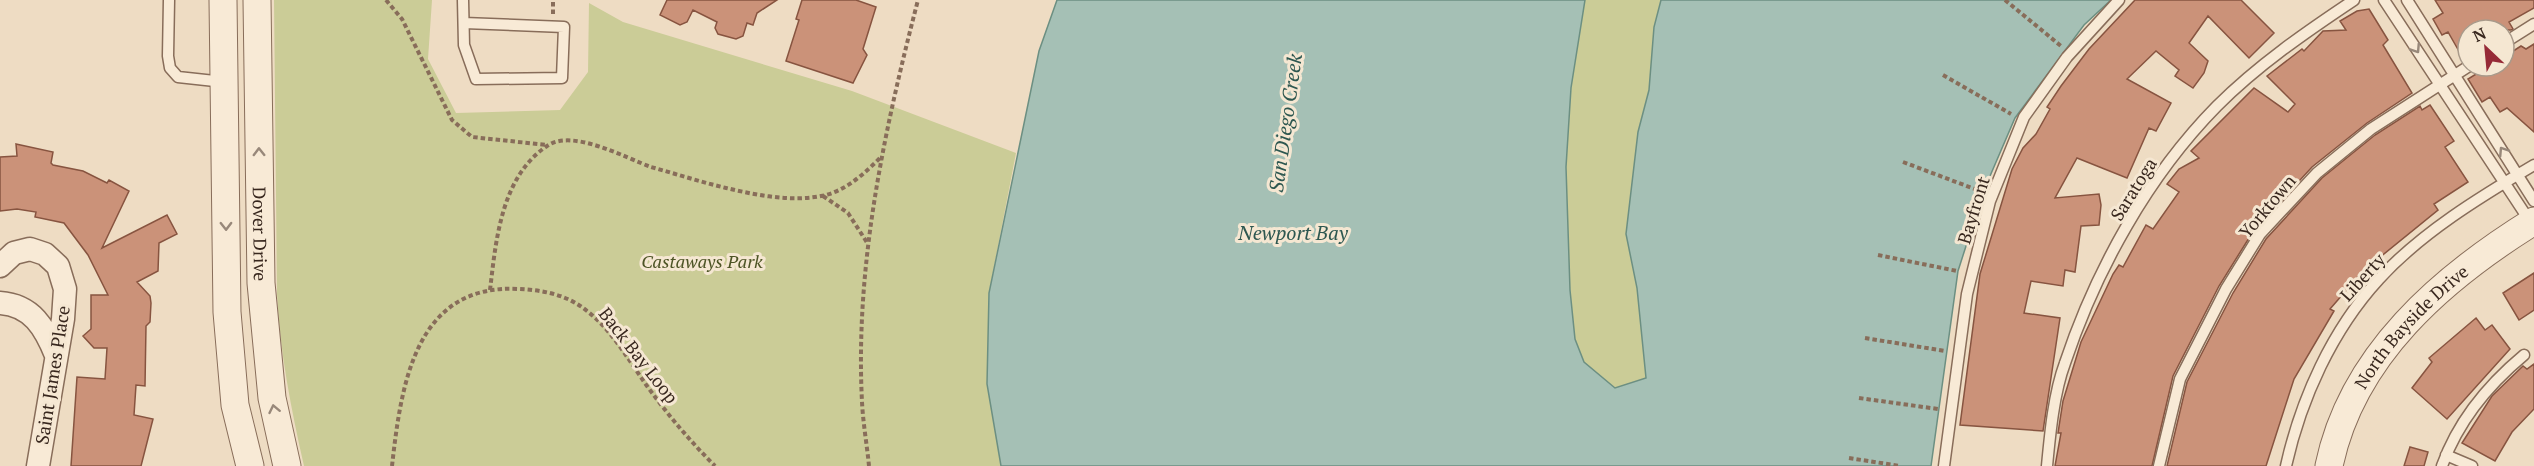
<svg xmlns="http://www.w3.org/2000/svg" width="2534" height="466" font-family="'PT Serif',serif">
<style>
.green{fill:#cbcc97}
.water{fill:#a5c0b5;stroke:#6c8f82;stroke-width:1.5}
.building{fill:#cb9279;stroke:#875440;stroke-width:1.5}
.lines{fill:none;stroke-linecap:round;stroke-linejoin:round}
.service-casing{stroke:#886d5a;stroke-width:13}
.minor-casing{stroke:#886d5a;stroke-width:25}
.tertiary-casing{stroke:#886d5a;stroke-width:29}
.path{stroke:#886d5a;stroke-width:4;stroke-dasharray:4.5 3;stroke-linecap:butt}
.service{stroke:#f8ead6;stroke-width:10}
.minor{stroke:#f8ead6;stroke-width:22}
.tertiary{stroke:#f8ead6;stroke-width:27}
.oneway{stroke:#98887a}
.labels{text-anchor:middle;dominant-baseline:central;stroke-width:6;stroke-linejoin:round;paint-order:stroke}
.street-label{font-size:18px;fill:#38271e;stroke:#f5e7d2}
.park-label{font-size:18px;font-style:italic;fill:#4d5425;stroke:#f5e7d2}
.water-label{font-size:20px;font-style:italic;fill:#2d5750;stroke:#f5e7d2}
</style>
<rect width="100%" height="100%" fill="#eedcc3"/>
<path class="green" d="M274,0h158l-4,59 28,54 104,-3 28,-38 1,-69 34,19 229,69 164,62 -27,140 -2,91 14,82h-697c-13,-58 -24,-113 -27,-172z
M1585,0h76l-7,27 -5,63 -11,42 -12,102 11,54 9,91 -31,9 -31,-26 -9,-23 -5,-49 -4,-123 5,-79z"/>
<path class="water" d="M1057,0h528l-14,88 -5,79 4,123 5,49 9,23 31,26 31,-10 -9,-90 -11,-54 12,-102 11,-42 5,-63 7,-27h450l-27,25 -69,93 -31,72 -26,81 -27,195h-930l-14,-82 2,-91 50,-242z"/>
<path class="building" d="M667,0h110l-20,13 -4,12 -6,-2 -4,13 -7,3 -18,-5 -3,-6 2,-6 -24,-12 -6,12 -7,3 -20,-10z
M802,0h54l20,7 -13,42 4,6 -14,28 -67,-22 13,-41 -3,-1z
M2135,0h106l33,33 -25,25 -41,-42 -19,27 19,18 -4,12 -11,15 -18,-12 4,-6 -23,-19 -29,28 44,24 -15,28 -7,-3 -22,50 -50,-20 -22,40 44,-4 2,11 -2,20 -18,1 -6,46 -10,-2 -2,16 -32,-5 -7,32 36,5 -17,113 -83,-6 20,-151 32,-105 11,-21 13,-14 14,-25 -3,-2 14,-21 28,-37z
M2435,0h99v8l-25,14 4,7 -2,1h-43v29l-4,1 -16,-28 -6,3 -9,-16 10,-6z
M2369,9l19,31 -5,5 29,48 -45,30 -55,44 -58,63 -35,56 -46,90 -21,90h-97l6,-33h-3l5,-32 18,-59 32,-68 6,-9 4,2 23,-42 7,4 26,-37 -12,-8 12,-15 20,-11 -8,-7 63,-63 34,24 7,-8 -28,-28 35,-27 2,2 19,-20 23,-1 -6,-9 17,-10z
M2534,44v88l-27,-24 -7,4 -10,-15 -8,5 -14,-23 21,-13h15v-9l17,-11 5,3z
M2430,105l24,36 -9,6 23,35 -34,22 4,6 -75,61 -33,38 4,2 -40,68 -28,87h-99l20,-84 46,-89 33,-54 56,-61 53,-43 45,-29 2,4z
M16,144l37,8 -2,11 2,2 30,6 24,12 2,-3 20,11 -27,57 65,-33 10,19 -18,9 -1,28 -21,11 13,14 1,7 -1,19 -4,4 -1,60 -9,-1 -2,30 19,4 -12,47h-70l6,-89 28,2 2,-31h-13l-11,-12 8,-7v-34h17l-20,-40 -24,-32 -29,-6 1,-5 -19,-3 -17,2v-54l17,-1z
M2534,273v37l-15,10 -16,-27z
M2476,318l9,12 7,-5 18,24 -63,70 -35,-31 20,-26 -3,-4z
M2534,364v45l-22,23 -17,29 -33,-18 30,-47 31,-30 4,3z
M2410,447l18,5 -4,14h-20z"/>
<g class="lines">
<g class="service-casing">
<path id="service" d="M169,0l-1,56 2,12 8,9 46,5
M463,0l1,45 12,34 86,-1 2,-51 -100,-4
M2384,0l147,223
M2407,0l127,201
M2504,43l30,-19
M2446,455l26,11
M1944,466l23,-172 23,-93 34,-84 43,-60 52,-57
M2047,466c3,-32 7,-74 18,-103 31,-93 83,-187 152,-257 41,-41 89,-74 137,-106
M2159,466l21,-87 46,-90 34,-55 57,-61 54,-44 98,-63
M2286,466c15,-67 46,-136 93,-187 42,-46 101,-82 155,-114
M2442,466c16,-45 46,-81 82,-111"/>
</g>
<g class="minor-casing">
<path id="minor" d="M0,266l14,-13 16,-4 15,5 13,12 7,23 -2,30 -25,147
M0,303c32,2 45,25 56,52"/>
</g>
<g class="tertiary-casing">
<g id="tertiary">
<path d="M223,0l4,312 8,93 15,61"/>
<path id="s1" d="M257,0l4,283 11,115 15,68"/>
<path id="s2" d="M2329,466c23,-111 113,-188 205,-245"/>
</g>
</g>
<path class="path" d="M386,0l16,19 50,101 20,17 75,8
M2005,0l56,46
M553,14v-14
M1943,75l68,39
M1903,162l77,29
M823,196l25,17 20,31
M1878,255l79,16
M490,290c6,-50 11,-113 57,-144 25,-18 79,12 104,21 25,7 50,15 75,21 30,7 64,14 95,8 24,-4 44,-23 60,-39
M1865,338l80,13
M1859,398l79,11
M1849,458l51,8
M392,466c9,-79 22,-183 127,-177 24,1 49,6 68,22 25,19 42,50 60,75 21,29 43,55 68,80
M869,466c-2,-21 -6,-43 -7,-64 -7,-136 22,-271 56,-402"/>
<use href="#service" class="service"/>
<use href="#minor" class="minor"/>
<use href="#tertiary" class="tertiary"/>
</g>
<defs><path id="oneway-chevron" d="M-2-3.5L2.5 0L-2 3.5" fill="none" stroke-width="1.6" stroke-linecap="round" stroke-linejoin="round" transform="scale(1.5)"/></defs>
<g class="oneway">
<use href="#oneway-chevron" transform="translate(2416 49) rotate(57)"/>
<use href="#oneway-chevron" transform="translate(2503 151) rotate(-123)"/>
<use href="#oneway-chevron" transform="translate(259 152) rotate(-91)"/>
<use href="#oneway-chevron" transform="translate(226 226) rotate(89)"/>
<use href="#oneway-chevron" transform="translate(274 409) rotate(-102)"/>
</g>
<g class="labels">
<g class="street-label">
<text transform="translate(2133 189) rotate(-58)">Saratoga</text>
<text transform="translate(2267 206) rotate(-50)">Yorktown</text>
<text transform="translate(1973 210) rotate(-73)">Bayfront</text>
<text stroke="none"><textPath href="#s1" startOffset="234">Dover Drive</textPath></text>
<text transform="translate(2362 277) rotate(-48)">Liberty</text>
<text stroke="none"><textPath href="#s2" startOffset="165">North Bayside Drive</textPath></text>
<text transform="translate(639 355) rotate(52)">Back Bay Loop</text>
<text transform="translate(52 375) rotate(-81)">Saint James Place</text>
</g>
<g class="park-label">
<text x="702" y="261">Castaways Park</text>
</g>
<g class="water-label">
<text transform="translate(1285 123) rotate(-82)">San Diego Creek</text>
<text x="1293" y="232">Newport Bay</text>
</g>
</g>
<g transform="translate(2486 48) rotate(334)"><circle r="28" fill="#f5e7d2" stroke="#a99a8a" stroke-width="1.5"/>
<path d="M0-4.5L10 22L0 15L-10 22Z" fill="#962a37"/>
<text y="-9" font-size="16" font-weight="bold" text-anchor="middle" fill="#38271e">N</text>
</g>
</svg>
